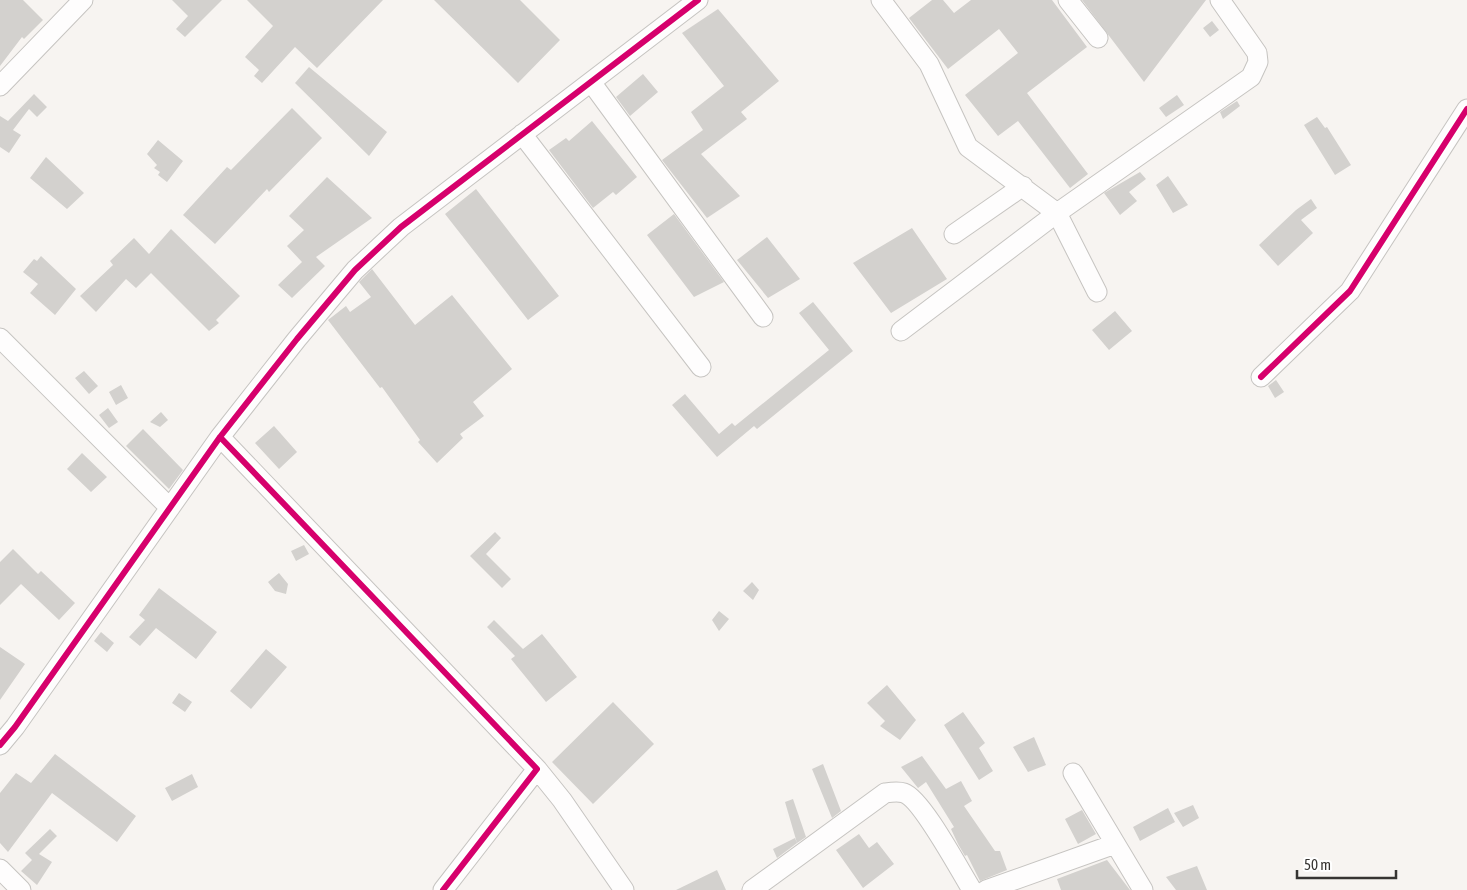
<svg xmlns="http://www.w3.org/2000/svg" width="1467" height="890" font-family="'Asap Condensed',sans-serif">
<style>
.building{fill:#d3d1ce}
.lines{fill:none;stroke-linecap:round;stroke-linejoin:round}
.minor-casing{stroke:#c6c4c1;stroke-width:21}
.minor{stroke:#fefdfd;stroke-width:19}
.cycleway-casing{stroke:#fff;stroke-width:9}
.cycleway{stroke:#d6006c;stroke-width:6}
</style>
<rect width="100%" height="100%" fill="#f7f4f1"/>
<path class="building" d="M0,0h23l20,20 -19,19 -2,-2 -22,29z
M172,0h50l-37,37 -9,-8 12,-13z
M247,0h136l-66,68 -22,-21 -33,36 -8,-7 5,-6 -14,-13 28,-31z
M434,0h86l40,40 -42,43z
M932,0h11l11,13 17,-13h81l35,47 -60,46 61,81 -18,14 -52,-67 -20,15 -33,-41 53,-42 -19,-24 -51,40 -39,-51z
M1082,0h124l-62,82z
M718,9l61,72 -38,31 6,7 -46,35 39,42 -33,22 -45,-58 41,-30 -12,-18 33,-26 -42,-53z
M1212,21l7,9 -9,7 -7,-9z
M309,67l78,65 -18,24 -74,-73z
M643,74l15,18 -28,24 -14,-19z
M34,94l13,13 -10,10 -8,-8 -16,21 8,5 -12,18 -9,-6v-31l8,5z
M1177,95l7,10 -18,12 -7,-9z
M1237,101l3,5 -17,13 -3,-7z
M292,108l30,30 -53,54 -2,-3 -52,55 -32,-29 44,-48 4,3z
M1317,117l8,11 2,-1 24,38 -16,10 -31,-50z
M592,121l45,56 -21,18 -3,-3 -20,16 -44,-58 17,-12 3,3z
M158,140l25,21 -16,21 -9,-7 2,-3 -6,-4 3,-3 -10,-11z
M46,157l38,36 -17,16 -37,-31z
M1140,172l6,7 -17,13 8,9 -17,14 -16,-22z
M1168,176l20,29 -15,8 -17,-28z
M327,177l45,41 -56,39 9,9 -33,32 -14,-13 24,-23 -15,-16 17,-16 -15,-14z
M476,189l83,107 -31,24 -83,-106z
M1311,199l6,9 -16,12 12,13 -35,33 -19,-21 37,-35z
M674,214l50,68 -30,15 -47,-62z
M912,228l35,51 -56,34 -38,-50z
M171,229l69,67 -24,24 3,3 -10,8 -58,-58 -15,15 -10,-9 -30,33 -16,-16 33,-31 -3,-4 24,-23 15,16z
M767,237l33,42 -32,19 -31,-38z
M41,256l35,33 -21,26 -25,-22 8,-9 -15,-12 11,-13 3,2z
M372,269l43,56 37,-30 60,74 -39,33 11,14 -24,18 3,4 -26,25 -19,-21 2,-2 -38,-53 -2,1 -52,-68 18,-14 4,6 21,-15 -12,-15z
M813,302l40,49 -96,78 -3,-3 -37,31 -45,-52 13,-11 34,40 13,-11 3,3 94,-76 -30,-37z
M1115,311l17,20 -23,19 -17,-20z
M84,371l14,15 -9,8 -14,-16z
M1276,380l8,12 -9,6 -7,-12z
M121,385l7,13 -12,7 -7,-13z
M108,408l10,14 -9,6 -10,-13z
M161,412l7,8 -8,7 -10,-5z
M274,426l23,26 -18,17 -24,-26z
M143,429l40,41 -14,19 -43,-43z
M82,453l25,24 -16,15 -24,-23z
M495,532l6,6 -15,16 25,25 -9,9 -32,-32z
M304,545l5,9 -13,7 -5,-10z
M13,549l25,25 3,-3 34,32 -16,17 -38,-36 -21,21v-43z
M279,573l9,11 -2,10 -11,-3 -7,-9z
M752,582l7,8 -6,10 -10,-9z
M159,588l58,44 -21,27 -40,-31 -16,18 -11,-9 16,-17 -6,-5z
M719,611l10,8 -10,12 -7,-11z
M494,620l29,29 19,-15 35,43 -31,25 -35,-43 4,-3 -28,-29z
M101,632l13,11 -7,9 -13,-11z
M0,647l25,17 -25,36z
M266,649l21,18 -36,42 -21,-18z
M887,685l29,35 -16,20 -20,-14 5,-5 -18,-18z
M179,693l13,9 -7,10 -13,-9z
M613,702l41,42 -61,60 -41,-42z
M963,712l22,31 -6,5 14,23 -14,9 -35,-55z
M1034,737l12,28 -18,7 -15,-25z
M55,754l81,62 -19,26 -65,-49 -44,59 -8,-9v-50l16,-20 15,10z
M922,756l24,33 15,-8 11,20 -8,5 31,45h5l7,19 -27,11 -13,-26 -2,1 -7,-12 -7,-15 3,-2 -28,-45 -8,6 -17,-21z
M823,764l18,47 -9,7 -20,-49z
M192,774l6,13 -26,14 -7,-13z
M793,799l13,38 -9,6 -12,-41z
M1193,805l6,13 -16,9 -9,-14z
M1168,808l7,14 -35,19 -7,-14z
M1082,810l14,24 -18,10 -13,-25z
M50,829l7,7 -18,18 13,8 -15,23 -16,-14 11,-11 -7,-7z
M859,834l10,14 8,-6 17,22 -31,24 -27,-38z
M795,838l2,5 -20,15 -4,-9z
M1107,860l23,30h-69l-4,-11z
M1197,866l10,24h-31l-10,-13z
M717,870l9,20h-50z"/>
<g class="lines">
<g class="minor-casing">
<path id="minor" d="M881,0l48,64 39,83 89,66 40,79
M1068,0l30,38
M591,82l172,235
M0,86l83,-86
M522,134l179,233
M954,234l69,-48
M901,331l156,-118 194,-136 7,-15 -1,-9 -37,-53
M0,338l170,170
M1261,377l89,-86 117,-182
M220,437l317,332 -94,121
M0,745l15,-18 205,-290 77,-98 58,-69 46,-43 297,-227
M537,769l25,31 62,90
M1073,773l70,117
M0,869l21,21
M752,890l133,-97c7,-1 13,-2 19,0 18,6 56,78 68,97
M986,890l129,-46"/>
</g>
<use href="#minor" class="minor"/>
<g class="cycleway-casing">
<path id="cycleway" d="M1261,377l89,-86 117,-182
M220,437l317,332 -94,121
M0,745l15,-18 205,-290 77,-98 58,-69 46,-43 297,-227"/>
</g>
<use href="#cycleway" class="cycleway"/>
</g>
<path d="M1297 870v8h99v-8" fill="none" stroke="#363432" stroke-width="2.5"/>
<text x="1304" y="870" font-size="15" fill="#363432" stroke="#ffffff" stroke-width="4" paint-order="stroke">50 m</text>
</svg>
